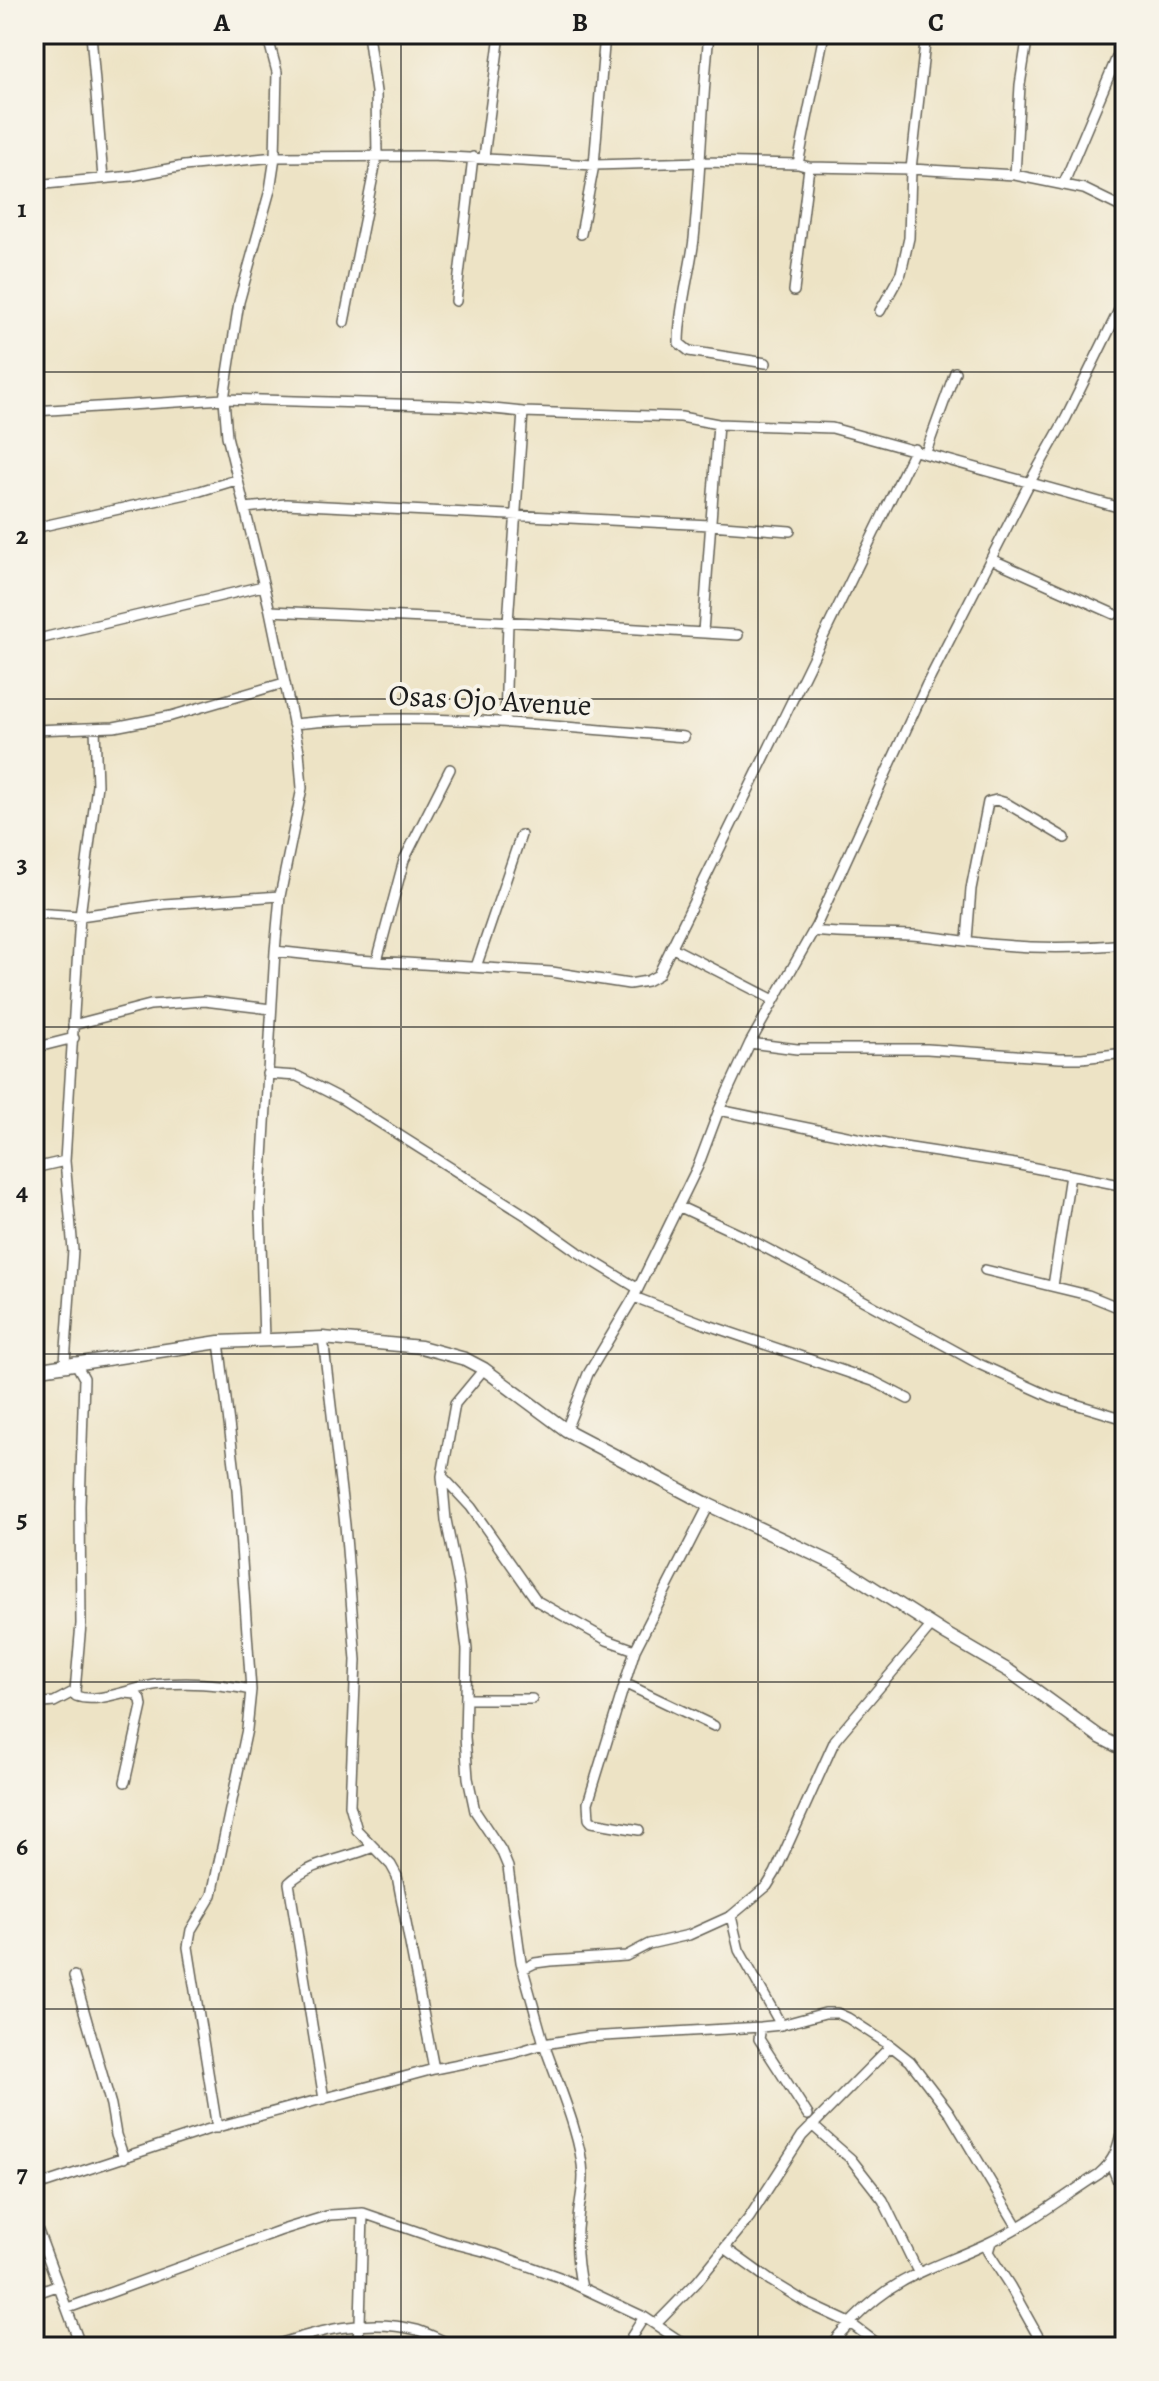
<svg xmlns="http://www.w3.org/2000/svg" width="1159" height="2381" font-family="Alegreya,serif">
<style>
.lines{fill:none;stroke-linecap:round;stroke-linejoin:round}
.minor-casing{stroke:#656257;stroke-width:12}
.tertiary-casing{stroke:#656257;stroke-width:15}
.minor{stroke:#fff;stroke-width:9}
.tertiary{stroke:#fff;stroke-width:12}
.grid{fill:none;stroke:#1c1c1c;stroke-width:2;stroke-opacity:0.55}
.labels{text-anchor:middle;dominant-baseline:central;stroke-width:8;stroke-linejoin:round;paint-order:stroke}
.street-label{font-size:30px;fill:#1c1c1c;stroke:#f7f3e8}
.neatline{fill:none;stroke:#1c1c1c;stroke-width:3}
.grid-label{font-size:26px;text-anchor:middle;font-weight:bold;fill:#1c1c1c}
</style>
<rect width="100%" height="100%" fill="#f7f3e8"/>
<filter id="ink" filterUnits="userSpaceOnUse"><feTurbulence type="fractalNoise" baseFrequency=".0125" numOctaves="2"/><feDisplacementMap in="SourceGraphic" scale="16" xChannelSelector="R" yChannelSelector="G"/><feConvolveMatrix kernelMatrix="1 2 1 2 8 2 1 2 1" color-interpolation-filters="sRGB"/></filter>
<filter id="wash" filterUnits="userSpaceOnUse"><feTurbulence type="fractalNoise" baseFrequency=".006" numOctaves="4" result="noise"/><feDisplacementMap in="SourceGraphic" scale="32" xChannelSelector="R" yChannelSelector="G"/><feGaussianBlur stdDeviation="1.8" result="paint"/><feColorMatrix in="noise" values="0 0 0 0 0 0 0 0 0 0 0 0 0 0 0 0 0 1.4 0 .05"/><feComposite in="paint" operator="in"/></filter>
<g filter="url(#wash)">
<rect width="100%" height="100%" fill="#ede3c5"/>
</g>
<g filter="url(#ink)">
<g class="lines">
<g class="minor-casing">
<path id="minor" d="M91,34l12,144
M709,34c-7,68 -8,136 -15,205 -4,34 -15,69 -15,104l10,8 77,12
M484,157l16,-123
M798,164l26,-130
M1015,175l5,-90 8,-51
M34,185l98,-9 52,-10 91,-9 156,-1 163,9 108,-3 96,2 11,3 102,2 104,6 69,14 41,20
M1063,185l62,-147
M581,234l13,-69 11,-131
M794,291l15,-124
M456,301l17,-144
M880,311l21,-38 8,-35 2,-69 15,-135
M344,322l33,-166 -1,-64 -8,-58
M34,411l190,-12 239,7 60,6 158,5 37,7 114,4 293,81
M926,452l29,-80
M245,508l41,-4 424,21 80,6
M34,528l166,-37 36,-11
M991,559l123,55
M270,611l267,12 201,12
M703,632l15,-208
M34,640l229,-54
M505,722l3,-100 15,-210
M293,724c130,-13 261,2 391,13
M34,730l80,-3 57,-11 113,-33
M34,913l46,3 84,-12 116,-8
M813,931c33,4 65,2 98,4 31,2 61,8 91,10 41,4 82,3 123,-1
M967,940l4,-51 17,-87 8,-2 10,3 59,35
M671,947l103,53
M275,951l82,9 195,12 77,12 18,-3 11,-6 257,-526
M377,961l27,-101 46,-91
M476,967l45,-132
M73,1025l77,-20 54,-4 67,8
M750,1043l47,6h130l133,9h22l43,-5
M34,1048l40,-10
M267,1074l30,2 45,23 188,119 48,34 59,36
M719,1110l172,35 124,19 110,22
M34,1168l31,-7
M678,1206l67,31 81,43 153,84 73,33 73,22
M985,1270l103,25 37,15
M1053,1286l17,-111
M634,1297l71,27 168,57 35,18
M323,1338l22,187 11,135 -6,145 7,25 34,35 6,11 37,193
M264,1340l-4,-130 15,-259 5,-55 22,-108 -3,-37 -29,-140 -43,-175 -3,-37 15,-97 31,-112 5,-33 2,-85 -10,-38
M65,1363l8,-113 -8,-89 15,-245 17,-131 -2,-57
M566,1430l22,-56 46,-77 64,-131 21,-56 31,-67 66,-117 110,-240 104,-204 36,-64 59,-120
M442,1476l29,31 66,94 70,39 28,10
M624,1683l90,43
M75,1691l6,-67 -1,-118 4,-128 -9,-16
M75,1691l1,5c24,9 61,-11 87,-12 28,-2 60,0 88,6
M467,1699h65
M34,1704l20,-2 21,-11
M125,1782l17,-76 -1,-6 -5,-6 -11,-1
M639,1830l-47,-8 -3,-3 -1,-16 47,-153 74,-145
M731,1916l8,34 42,75
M523,1969l12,-6 15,-2 76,-5 23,-12 40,-9 42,-19 36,-30 8,-13 60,-133 97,-115
M74,1976l37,129 5,30 8,23
M761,2027l-2,12 49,76
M324,2099l-35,-216c21,-21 58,-24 84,-36
M812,2125l39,34 32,41 35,72
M217,2128l-29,-181 3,-17 21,-35 35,-166 4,-39 -14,-201 -18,-147
M1111,2164l14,35
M34,2187l172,-57 228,-61 80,-16 30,-9 -23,-82 -13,-95 -7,-17 -26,-39 -7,-33 -3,-41 2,-87 -8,-65 -13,-65 -4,-44 13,-72 29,-35
M34,2220l47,127
M991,2242l-3,10 22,34 34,61
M725,2248l46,33 36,22 43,20 32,24
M582,2288c-5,-22 -7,-46 -4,-69 1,-14 5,-28 5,-43 -1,-39 -26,-94 -39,-132l43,-7 174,-10 20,-2 44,-12h12l11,5 43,28 19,15 39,51 68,114
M34,2294l23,-8
M68,2308l211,-77 51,-16 33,-2 81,28 51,13 64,23 85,40 45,30
M656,2324l41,-42 52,-64 53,-82 89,-90
M269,2347c48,-16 97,-30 148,-17 13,4 27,12 41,17
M356,2347l4,-23 3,-111
M625,2347l19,-30
M830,2347c6,-11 16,-19 24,-28 44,-45 81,-51 134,-76 39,-18 75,-46 111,-69 20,-17 20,-34 26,-58"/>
</g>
<g class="tertiary-casing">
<path id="tertiary" d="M34,1370l185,-28 104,-4 98,9 44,12 19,10 82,61 143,75 130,61 105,67 65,38 91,66 25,13"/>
</g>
<use href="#minor" class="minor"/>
<use href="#tertiary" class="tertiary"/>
</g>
</g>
<path class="grid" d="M401,34v2313M758,34v2313M34,372h1091M34,699h1091M34,1027h1091M34,1354h1091M34,1682h1091M34,2009h1091"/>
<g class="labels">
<g class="street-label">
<text transform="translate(490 700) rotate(3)">Osas Ojo Avenue</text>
</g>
</g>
<rect width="1159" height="2381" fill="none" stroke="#f7f3e8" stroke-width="88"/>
<rect x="44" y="44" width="1071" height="2293" class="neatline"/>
<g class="grid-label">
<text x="222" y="31">A</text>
<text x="580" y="31">B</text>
<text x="936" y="31">C</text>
<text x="22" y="217">1</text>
<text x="22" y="544">2</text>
<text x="22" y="872">3</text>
<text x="22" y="1200">4</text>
<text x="22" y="1527">5</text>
<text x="22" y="1855">6</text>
<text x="22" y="2182">7</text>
</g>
</svg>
